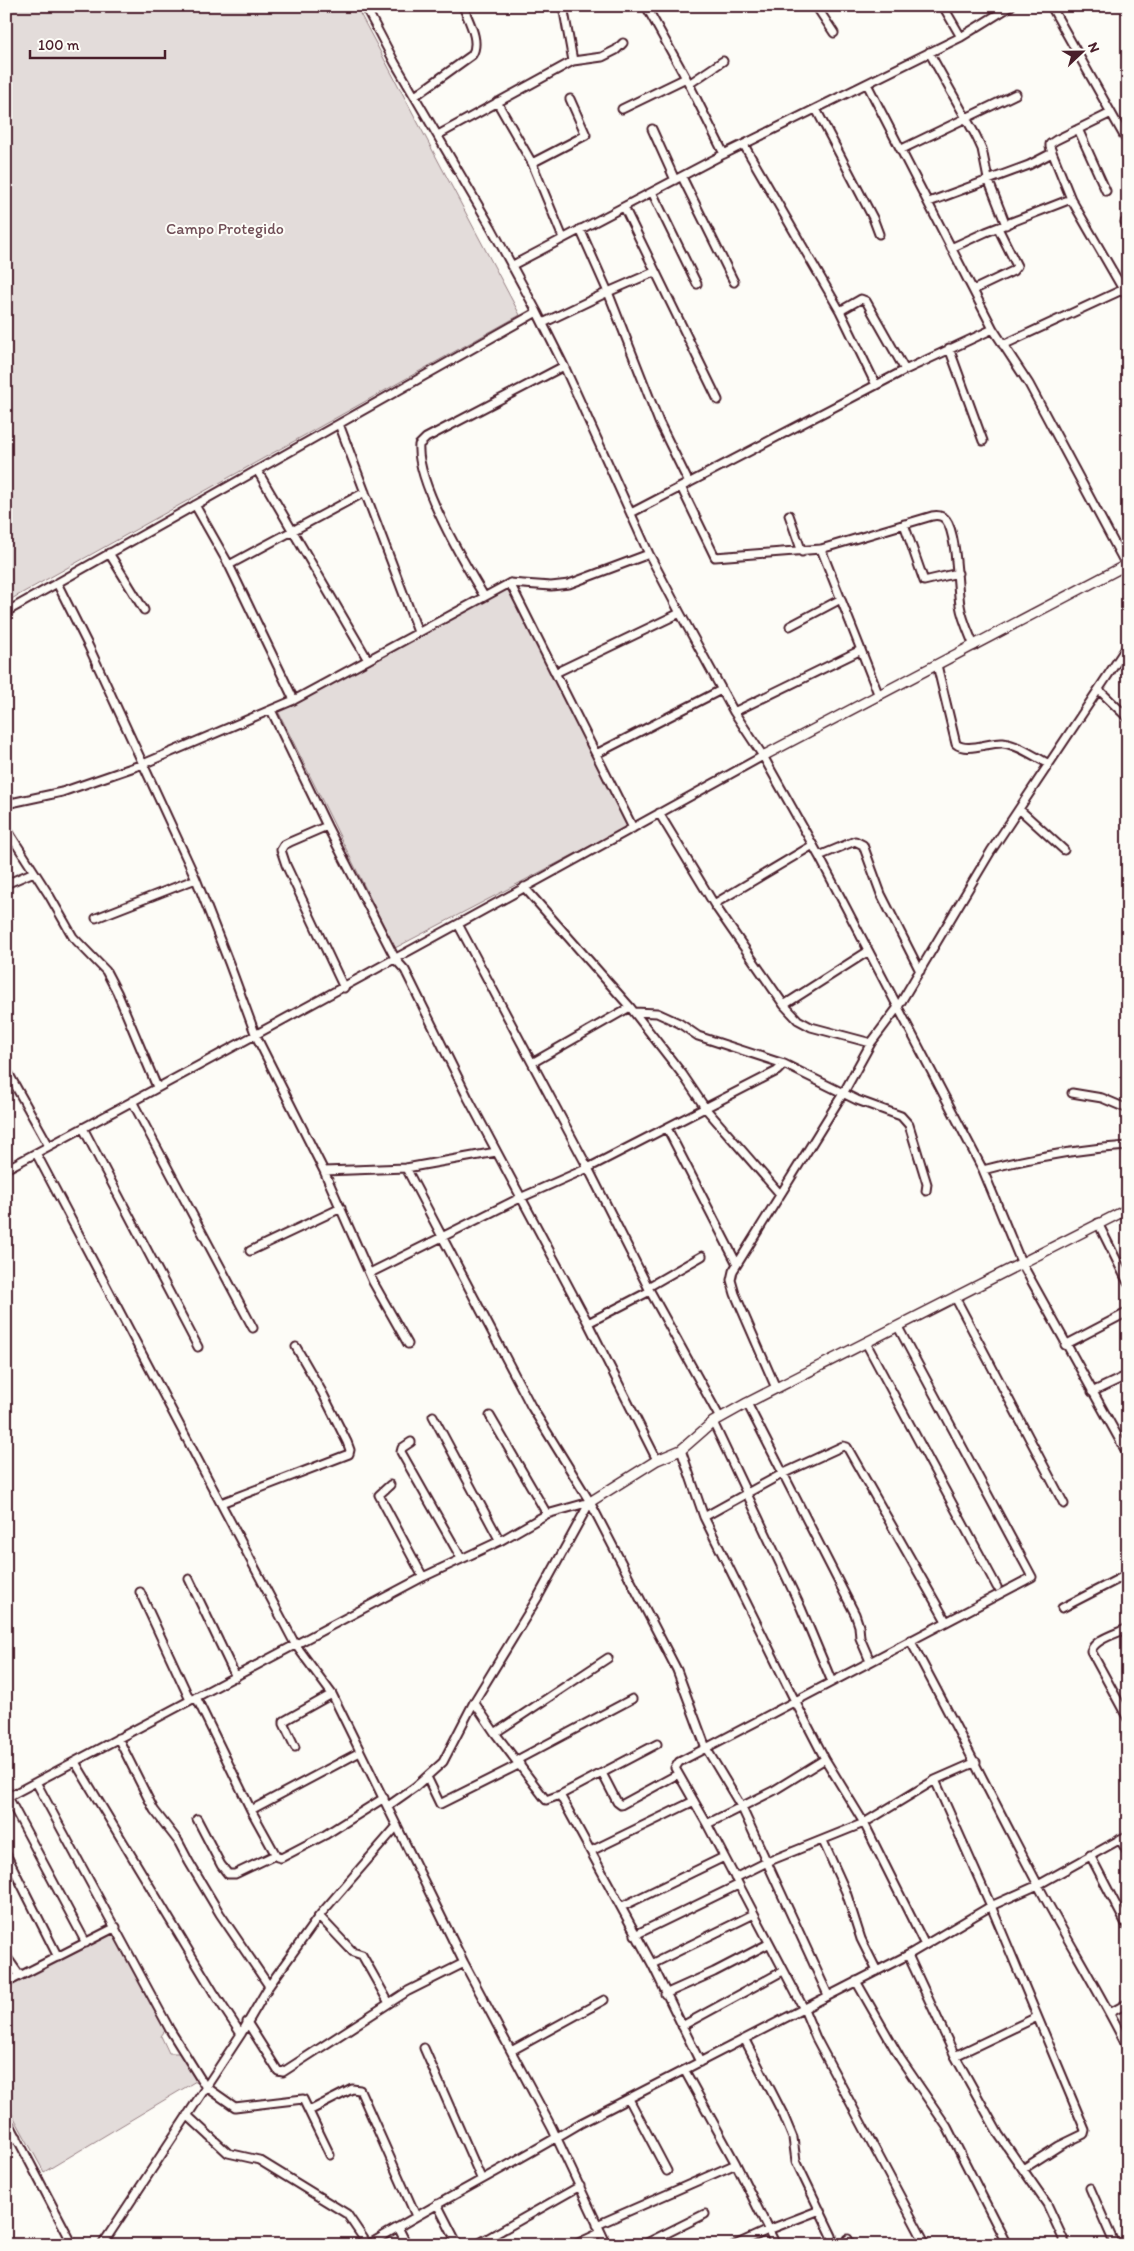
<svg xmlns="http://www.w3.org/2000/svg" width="1134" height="2251" font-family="Itim,sans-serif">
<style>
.green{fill:#e3dcda;stroke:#967e82}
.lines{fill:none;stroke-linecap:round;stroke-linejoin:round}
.minor-casing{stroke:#4a1f2b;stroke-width:11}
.tertiary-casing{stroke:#4a1f2b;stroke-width:12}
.minor{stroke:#fdfcf7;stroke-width:7}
.tertiary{stroke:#fdfcf7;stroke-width:9}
.labels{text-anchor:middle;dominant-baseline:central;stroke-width:4;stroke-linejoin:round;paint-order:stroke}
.park-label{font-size:16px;fill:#704e57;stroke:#fdfcf7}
</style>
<rect width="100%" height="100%" fill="#fdfcf7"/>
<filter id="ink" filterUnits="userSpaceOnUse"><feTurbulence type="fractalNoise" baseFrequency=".02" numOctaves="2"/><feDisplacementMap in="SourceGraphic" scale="10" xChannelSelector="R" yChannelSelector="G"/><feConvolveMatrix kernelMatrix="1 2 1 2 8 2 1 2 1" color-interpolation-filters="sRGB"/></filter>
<g filter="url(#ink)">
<path class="green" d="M6,6h350l164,309 -514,287z
M513,586l121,237 -239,125 -119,-241 105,-51z
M115,1931l52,97 -6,8 8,17h13l14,28 -152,91 -38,-69v-116z"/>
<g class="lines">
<g class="minor-casing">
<path id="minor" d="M365,6l30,57 96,164 46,85 27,54 85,188 31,59 54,99 29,44 56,100 164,314 38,92 107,193
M563,6l10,55
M646,6l40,72 38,76
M816,6l18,27
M943,6l18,31
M1051,6l77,137
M929,52l47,84 6,13 6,30 18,46
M689,84l34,-23
M867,84l126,245 36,55 97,181
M415,96l57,-41c9,-14 -4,-35 -9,-49
M497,102l35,61 31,75
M622,109l64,-31
M816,109l57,109 6,16
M1111,113l-55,27 -6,4v3l21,52 57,99
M652,129l23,51
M1078,129l28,62
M438,135l135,-74 29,-4 14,-7 7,-7
M744,145l96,166 36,74
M902,149l114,-55
M532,163l54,-28 -16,-36
M682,177l52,105
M652,192l45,92
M929,202l100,-37 23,-12
M624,207l94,193
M1125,222l3,-2
M580,229l28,63 51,130 30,61
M951,248l35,-16 85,-33
M511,266l213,-112 237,-117 50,-31
M973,290l40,-19 4,-5 -19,-38
M840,311l21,-12 5,2 39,69
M543,323l65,-31 46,-20
M1003,345l121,-56
M949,348l34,93
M339,424l79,208
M257,470l111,190
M681,487l34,70 106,-8 111,-33c5,-1 10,-1 14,4 11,14 11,66 14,85 2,14 9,28 14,41
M195,505l34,60 65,135
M631,513l274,-143 88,-41
M789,515l13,37
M904,524l20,57 34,-8
M821,549l40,101
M109,553l35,57
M229,565l136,-73
M57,583l32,64 107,232 33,84 27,73 68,135 82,-3 90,-16
M510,583l123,245
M484,596c-20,-33 -68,-114 -65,-151l7,-7 138,-72
M6,612l531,-300
M790,626l51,-27
M937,665l19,79c11,9 33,-2 47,-1 16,2 32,14 46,21
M555,673l125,-60
M1099,690l29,28
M271,710l56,116 69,134 9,10 63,128 120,225 69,137
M734,712l127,-62 18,46
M596,754l125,-64
M6,804l56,-12 81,-28 151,-64 216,-117 41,3 18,-2 80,-30
M1019,809l45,41
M659,813l55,91 70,101 14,15 13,7 60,16
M327,826l-37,16 -6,3 -3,5 5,15 58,123
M6,828l43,67 24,42 33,34 11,21 40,95
M819,856l36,-15 8,4 18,49 39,77
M6,884l28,-12
M524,887l106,120 53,68 23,34 74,85
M714,904l99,-59
M96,918l100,-39
M458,924l130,244 62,123 70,127
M784,1005l83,-53
M634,1012l23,1 22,10 19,13 86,28 73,36 44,16 8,9 18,59 -1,7
M532,1063l98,-56
M6,1069l43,77
M1072,1093l30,5 26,11
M132,1101l121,227
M83,1128l115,219
M667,1128l70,136
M36,1153l259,491 37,50 132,269 88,165 55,117
M406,1168l125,238 59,96 87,168 29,78 36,60 86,187
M6,1169c254,-135 506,-274 757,-413
M983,1170c49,-13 95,-21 145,-24
M324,1171l49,111 35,62
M1098,1223l30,60
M250,1251l91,-43
M370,1273l150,-75 68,-30 189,-97 7,-7
M648,1287l54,-31
M955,1297l109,207
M588,1323l62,-32
M898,1327l134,250 -326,171 -27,14 -4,6 32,56 97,185 12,29 110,207
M866,1343l131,244
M1065,1345l63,-33
M776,1388l-41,-94 -4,-14 2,-9 111,-179 27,-49 27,-36 93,-156 137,-206
M1092,1392l36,-17
M747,1403l108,211 4,12 1,12 10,23
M433,1416l67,125
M490,1416l57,98
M713,1422l88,186 31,74
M411,1442l-9,6 -1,4 60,106
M1121,1443l7,-3
M681,1450l23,67 91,184 30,58 39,64 61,122
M390,1485l-11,10 44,82
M221,1503l128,-49 1,-4 -3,-8 -25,-50 -26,-45
M704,1517l78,-43 61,-28 4,1 99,174
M189,1579l47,98
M140,1592l50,108
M1062,1608l66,-34
M1128,1628c-12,6 -33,11 -37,23l37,68
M910,1640c44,81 84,162 127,243 29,56 63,109 91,166
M196,1697l55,113 26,47 4,1 44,-23 59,-37
M474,1702l21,31 51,67 14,-5 97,-51
M495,1733l113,-75
M118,1738l36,72 24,31 11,21 31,52 49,72
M295,1747l-11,-23v-3l48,-27
M517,1760l115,-61
M75,1762l139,231 27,41
M602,1773l15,29 4,3 57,-31
M427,1777l13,27 80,-40
M935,1780l56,126 94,224 -1,4 -25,12 -36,23
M36,1782l134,248 35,56 30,21 68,-8 27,56
M560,1795l92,169 48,98
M8,1797l78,146
M6,1798l417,-221 77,-36 47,-27 43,-12
M388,1806l27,-19 28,-25 31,-60 64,-105 52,-95
M251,1810l109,-58
M197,1819l24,46 7,9h7l40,-19
M707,1824l66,-33 52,-32
M1120,1839l8,15
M823,1841l23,51 15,47 16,32
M591,1851l103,-50
M6,1854l52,103
M1090,1855l38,73
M735,1878l32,-16 97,-39 71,-43 41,-18
M621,1907l103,-50
M319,1916l34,36 9,3 27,48
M635,1935l103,-50
M908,1955l47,101 44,79 48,69 19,41
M6,1956l14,20
M652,1964l102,-50
M856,1981l44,77 47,69 60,118
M6,1983l110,-56
M665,1994l49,-22 54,-28
M1110,2013l18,-10
M247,2022l31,49 5,1 125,-81 56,-28
M682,2026l101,-55
M745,2040l38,74 10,24 3,23 36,75
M424,2048l57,130
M511,2051l93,-51
M955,2056l82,-39
M685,2071l51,93 40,81
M629,2099l38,72
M309,2111l43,-22 8,1 56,126
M187,2115l41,38 31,7 88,54 21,31
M6,2117l67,128
M6,2142l11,-5
M1090,2188l25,57
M437,2204l21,41
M597,2225l139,-61
M398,2227l9,18
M848,2239l3,6
M102,2245l139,-211 28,-48 50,-70 78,-90
M368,2245c70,-43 143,-80 213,-122l327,-168 83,-49 47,-21 90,-50
M476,2245l104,-59
M574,2245l26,-12
M643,2245l62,-31
M735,2245l33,-15 52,-20"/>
</g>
<g class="tertiary-casing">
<path id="tertiary" d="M763,756l365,-192
M590,1502l67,-42 24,-10 32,-28 34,-19 381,-194"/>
</g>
<use href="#minor" class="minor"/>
<use href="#tertiary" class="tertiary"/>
</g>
</g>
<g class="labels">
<g class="park-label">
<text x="225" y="228">Campo Protegido</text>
</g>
</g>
<rect width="1134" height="2251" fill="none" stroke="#fdfcf7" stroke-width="25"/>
<rect x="12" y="12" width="1109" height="2226" fill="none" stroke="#4a1f2b" stroke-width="2" filter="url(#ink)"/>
<g transform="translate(1082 52) rotate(68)" stroke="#fdfcf7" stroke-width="4" paint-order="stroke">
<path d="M0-4L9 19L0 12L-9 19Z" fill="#4a1f2b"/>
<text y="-8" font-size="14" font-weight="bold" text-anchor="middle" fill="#4a1f2b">N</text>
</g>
<path d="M30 50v8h135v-8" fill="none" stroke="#4a1f2b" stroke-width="2.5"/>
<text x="38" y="50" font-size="15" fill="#4a1f2b" stroke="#fdfcf7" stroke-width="4" paint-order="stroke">100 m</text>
</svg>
